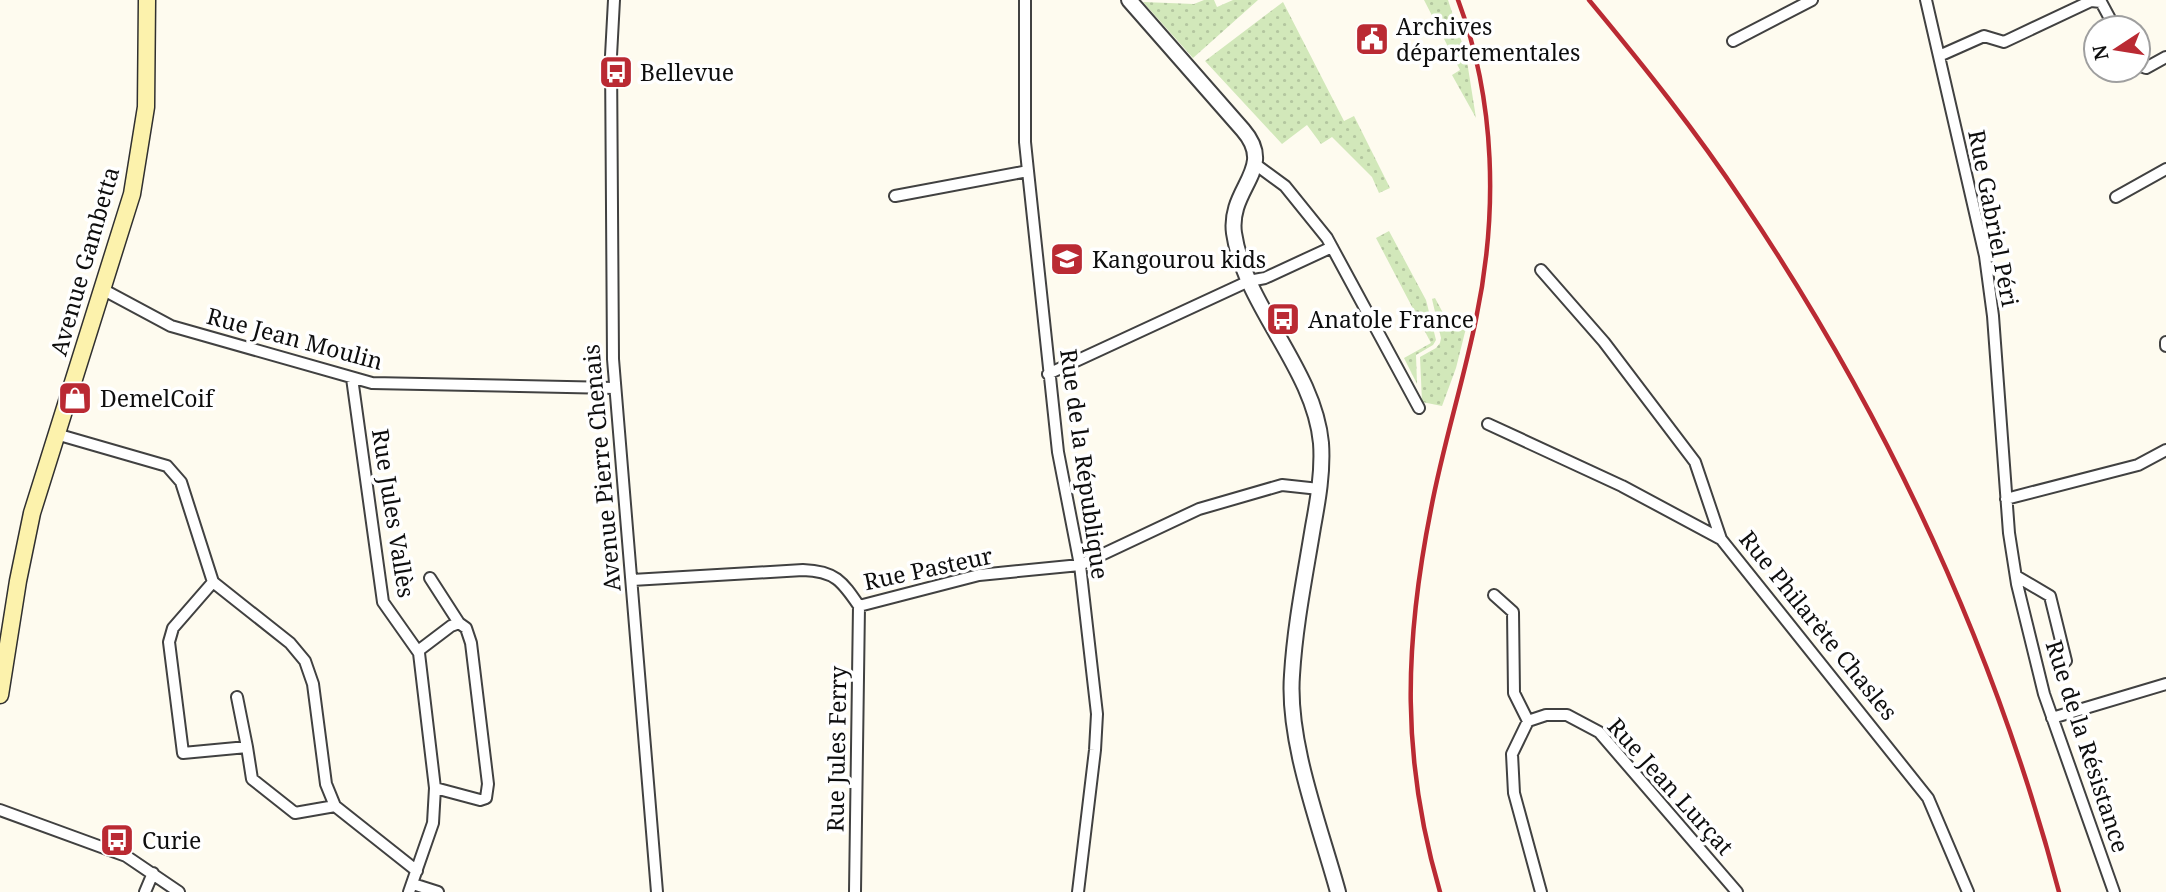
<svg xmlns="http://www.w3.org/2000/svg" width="2166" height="892" font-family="'Noto Serif',serif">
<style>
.green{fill:url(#green-dots)}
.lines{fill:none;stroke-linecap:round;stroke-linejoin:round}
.minor-casing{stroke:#414141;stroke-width:14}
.tertiary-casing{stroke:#414141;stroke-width:18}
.secondary-casing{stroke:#303030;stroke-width:19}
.minor{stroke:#fff;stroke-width:10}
.tertiary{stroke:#fff;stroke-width:14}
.secondary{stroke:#fcf2ac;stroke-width:16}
.rail{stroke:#ba2a33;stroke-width:4.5}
.labels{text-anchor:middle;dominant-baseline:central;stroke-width:7;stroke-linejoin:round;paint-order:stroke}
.poi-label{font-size:23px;fill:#0e0e0e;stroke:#fff;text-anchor:start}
.street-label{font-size:23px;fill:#0e0e0e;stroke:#fff}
</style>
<defs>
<pattern id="green-dots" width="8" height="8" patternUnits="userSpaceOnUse" patternTransform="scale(1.75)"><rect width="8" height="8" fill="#d2e8ba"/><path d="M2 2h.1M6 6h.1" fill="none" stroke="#b3c69f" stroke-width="1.8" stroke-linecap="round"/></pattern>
</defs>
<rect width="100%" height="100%" fill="#fefbef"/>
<path class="green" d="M1204,0h10l3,7 16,-7h25l-65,58 -50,-56 51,2z
M1424,0h24l18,55 10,63 -24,-43 8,-5z
M1283,2l61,119 10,-5 36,72 -11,5 -7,-16 -40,-40 -11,7 -14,-19 -25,19 -77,-83z
M1389,231l37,69 10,40 -3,5 -17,10 1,29 -13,-26 27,-15 -55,-105z
M1435,298l15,28 19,-10 -13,52 -14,38 -20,-4 -2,-45 16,-9 4,-5 1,-5 -9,-39z"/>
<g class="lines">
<g class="minor-casing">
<path id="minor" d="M614,0l-3,56 2,303 44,533
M1025,0v142l3,29 30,281 22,113 17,149 -2,36 -17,142
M1926,0l59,256 8,60 16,217 8,51 27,110 70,198
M1733,41l79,-41
M1939,56l45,-20 20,6 87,-41 10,1 14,26
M2138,65l8,3 20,-11
M1255,164l30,22 42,52 92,170
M895,196l133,-25
M2116,197l50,-28
M1541,270l63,72 91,120 26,77
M102,289l69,37 201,57 242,5
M2166,342v4
M1048,374l201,-93 16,-3 67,-31
M352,378l31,224 36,51 16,135 -2,35 -24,69
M1488,424l134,62 99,53 207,259 40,94
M56,434l111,32 14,16 32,100 77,61 15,18 8,23 13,100 9,22 82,65
M2006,499l132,-34 28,-15
M2016,576l34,20 16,65
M430,578l29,45
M632,580l171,-10c32,1 39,11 56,36l120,-31 101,-10 119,-56 83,-24 37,4
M213,582l-40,46 -4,14 14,111 64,-6 5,32 43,34 40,-7
M1494,595l19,17 1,81 14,28
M418,651l33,-25 8,-3 7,5 5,15 17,141 -2,14 -6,2 -45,-12
M237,697l10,50
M2052,718l114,-34
M0,810l126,46 53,36
M413,884l25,8
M145,892l8,-19
M855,892l4,-286
M1541,892l-27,-99 -2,-39 16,-33 18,-6h21l32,17 138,160"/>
</g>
<g class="tertiary-casing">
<path id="tertiary" d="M1129,0l114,130c34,39 -15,58 -9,103 11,74 80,135 87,210 2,28 -3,57 -8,84 -8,49 -18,98 -21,148 -5,67 28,151 46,217"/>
</g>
<g class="secondary-casing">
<path id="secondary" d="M0,695l18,-114 14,-68 100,-319 14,-87 1,-107"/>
</g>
<use href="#minor" class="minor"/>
<use href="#tertiary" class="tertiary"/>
<use href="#secondary" class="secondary"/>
<path class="rail" d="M1589,0c54,65 107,131 154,202 142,211 251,444 316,690
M1440,892c-39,-133 -36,-247 -9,-383 12,-64 32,-126 45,-190 22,-105 20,-218 -18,-319"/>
</g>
<defs>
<g id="civic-square" transform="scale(1.75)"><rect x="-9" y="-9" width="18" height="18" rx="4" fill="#ba2a33" stroke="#fff"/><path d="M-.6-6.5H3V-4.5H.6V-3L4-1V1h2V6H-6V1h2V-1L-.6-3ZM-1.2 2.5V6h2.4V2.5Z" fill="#fff"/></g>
<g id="bus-square" transform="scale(1.75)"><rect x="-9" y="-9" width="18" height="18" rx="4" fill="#ba2a33" stroke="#fff"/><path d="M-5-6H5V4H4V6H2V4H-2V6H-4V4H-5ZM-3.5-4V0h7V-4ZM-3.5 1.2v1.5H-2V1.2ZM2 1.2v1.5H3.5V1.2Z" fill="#fff"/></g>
<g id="school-square" transform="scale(1.75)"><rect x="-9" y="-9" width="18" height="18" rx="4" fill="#ba2a33" stroke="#fff"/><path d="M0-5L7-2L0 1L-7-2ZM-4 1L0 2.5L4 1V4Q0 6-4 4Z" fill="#fff"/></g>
<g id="shop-square" transform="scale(1.75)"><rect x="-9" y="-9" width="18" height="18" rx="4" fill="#ba2a33" stroke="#fff"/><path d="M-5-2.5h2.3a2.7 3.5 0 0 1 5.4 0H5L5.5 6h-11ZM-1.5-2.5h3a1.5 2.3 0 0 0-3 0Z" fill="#fff"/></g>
</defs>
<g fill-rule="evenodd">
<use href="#civic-square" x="1372" y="39"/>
<use href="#bus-square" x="616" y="72"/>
<use href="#school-square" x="1067" y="259"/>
<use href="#bus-square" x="1283" y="319"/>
<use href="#shop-square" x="75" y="398"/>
<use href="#bus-square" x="117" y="840"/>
</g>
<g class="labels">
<g class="poi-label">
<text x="1396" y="26">Archives<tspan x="1396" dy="26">départementales</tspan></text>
<text x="640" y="72">Bellevue</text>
<text x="1092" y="259">Kangourou kids</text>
<text x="1308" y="319">Anatole France</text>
<text x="100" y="398">DemelCoif</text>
<text x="142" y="840">Curie</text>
</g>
<g class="street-label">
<text transform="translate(1994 218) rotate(79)">Rue Gabriel Péri</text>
<text transform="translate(84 261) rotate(-74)">Avenue Gambetta</text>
<text transform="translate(295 338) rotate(15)">Rue Jean Moulin</text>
<text transform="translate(1085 464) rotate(82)">Rue de la République</text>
<text transform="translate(601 468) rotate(-95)">Avenue Pierre Chenais</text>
<text transform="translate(394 513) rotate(81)">Rue Jules Vallès</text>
<text transform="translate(928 568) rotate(-12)">Rue Pasteur</text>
<text transform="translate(1819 625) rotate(51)">Rue Philarète Chasles</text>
<text transform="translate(2088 746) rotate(72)">Rue de la Résistance</text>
<text transform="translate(836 749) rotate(-89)">Rue Jules Ferry</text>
<text transform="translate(1671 786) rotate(48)">Rue Jean Lurçat</text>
</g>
</g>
<g transform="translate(2117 49) rotate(258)"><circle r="33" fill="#ffffff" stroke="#9f9f9f" stroke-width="2"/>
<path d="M0-5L12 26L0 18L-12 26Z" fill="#ba2a33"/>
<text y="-10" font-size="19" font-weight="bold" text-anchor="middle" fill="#0e0e0e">N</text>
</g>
</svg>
